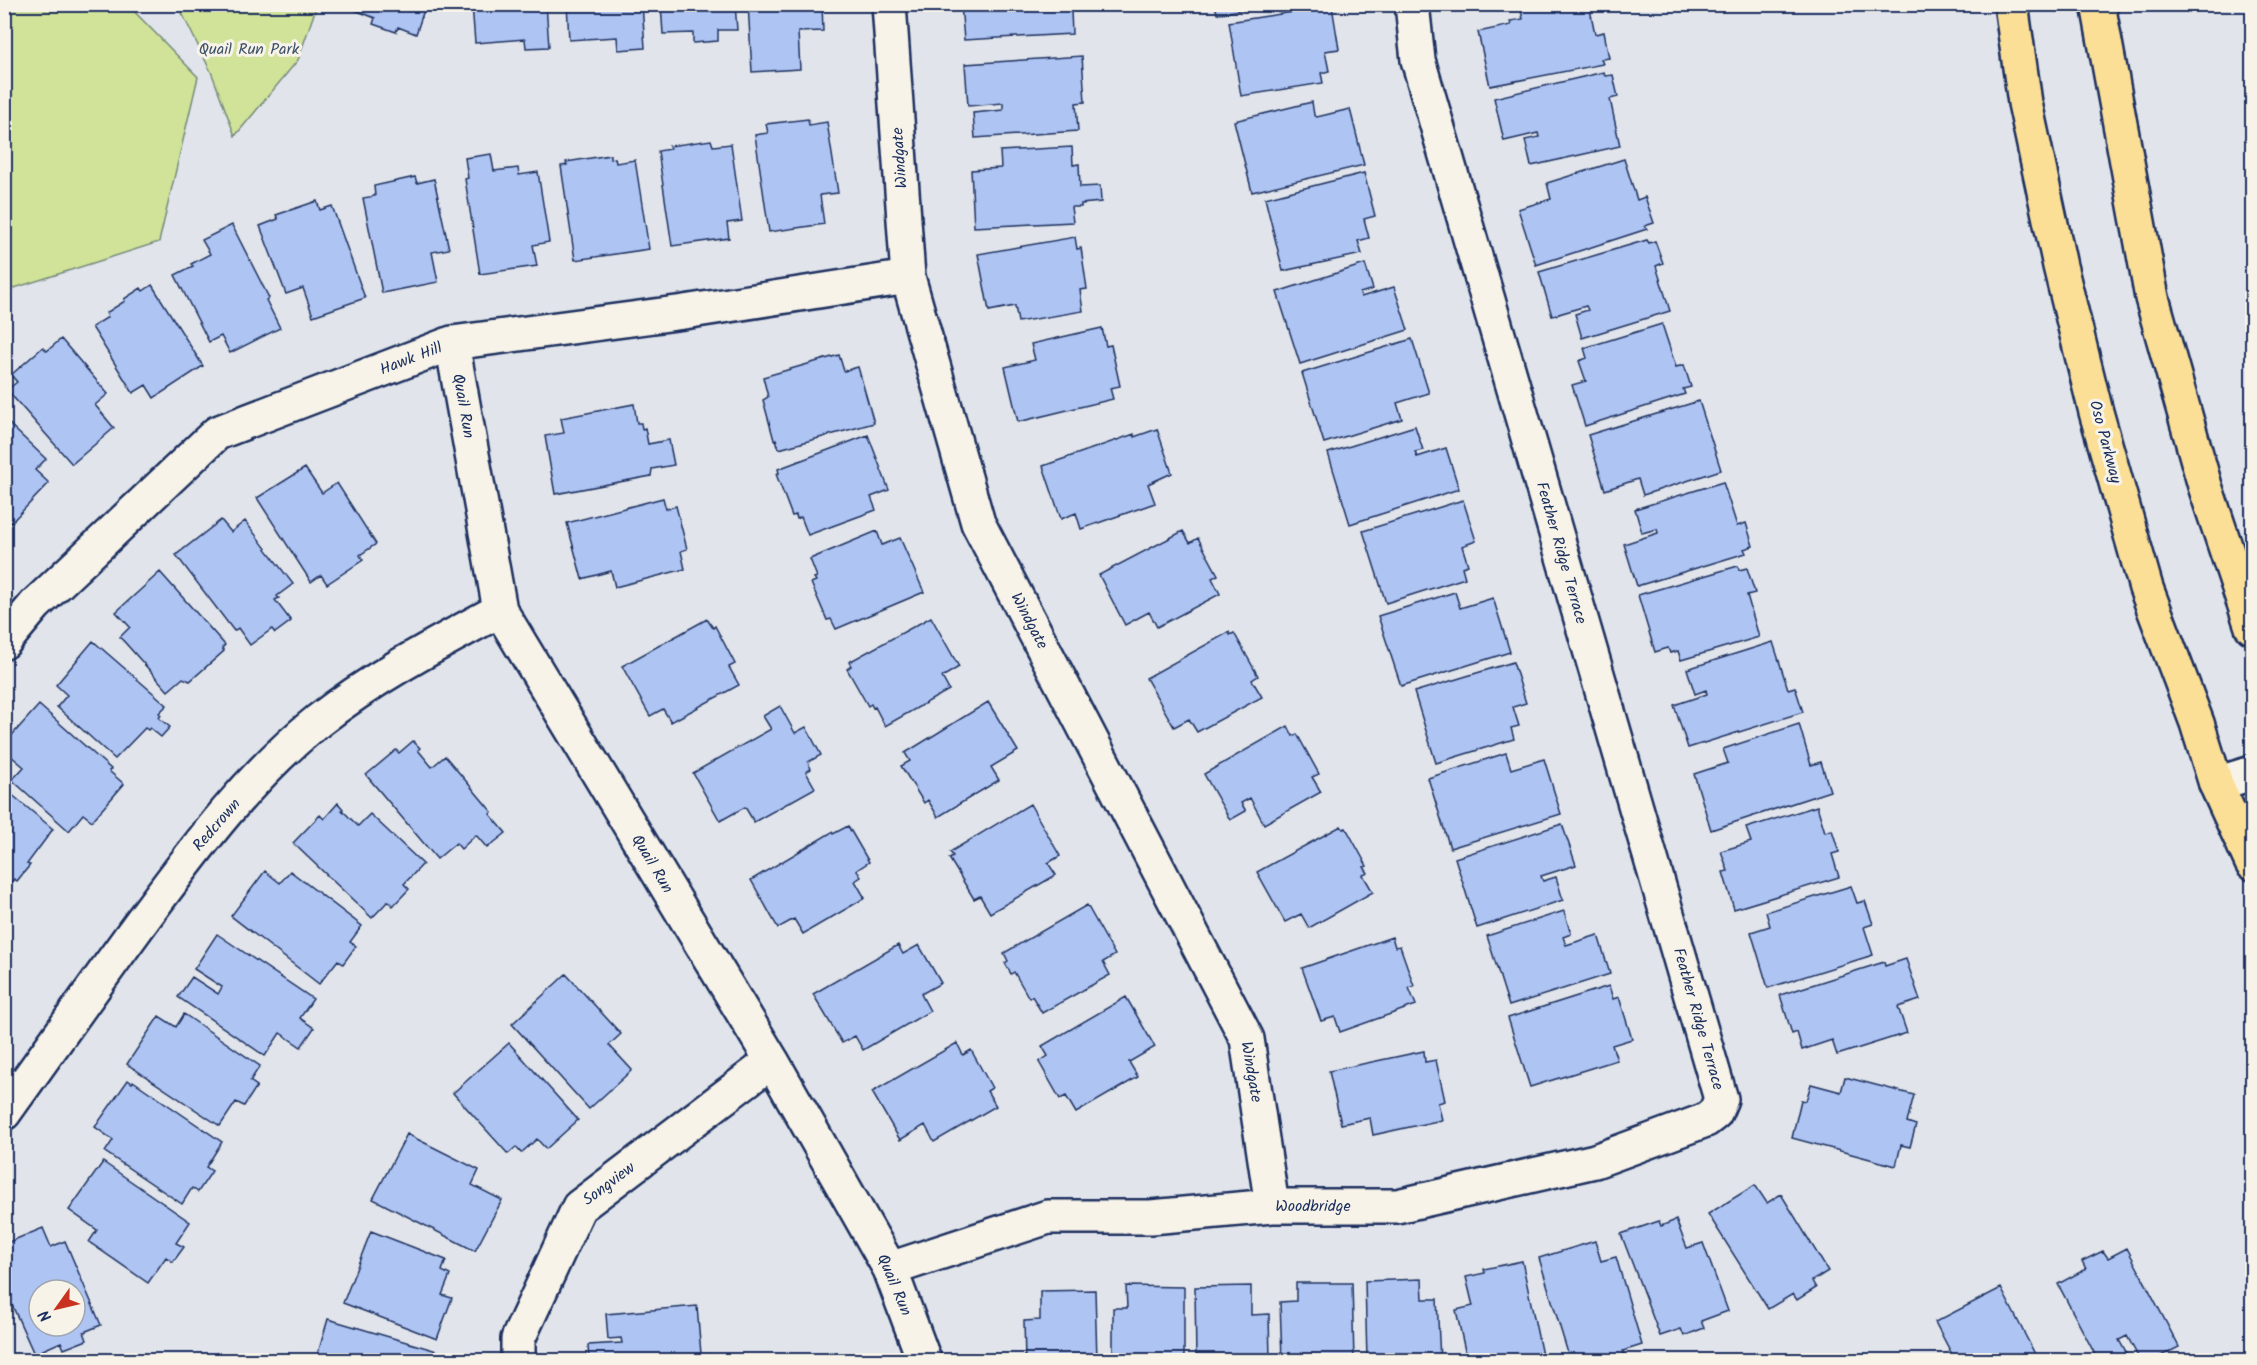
<svg xmlns="http://www.w3.org/2000/svg" width="2257" height="1365" font-family="Kalam,sans-serif">
<style>
.green{fill:#d0e398;stroke:#76897b;stroke-width:1.5}
.building{fill:#aec4f2;stroke:#1b2f5e;stroke-width:1.5;fill-rule:evenodd}
.lines{fill:none;stroke-linecap:round;stroke-linejoin:round}
.minor-casing{stroke:#1b2f5e;stroke-width:38}
.major-casing{stroke:#1b2f5e;stroke-width:38}
.minor{stroke:#f7f3e8;stroke-width:33}
.major{stroke:#fbdf96;stroke-width:33}
.labels{text-anchor:middle;dominant-baseline:central;stroke-width:6;stroke-linejoin:round;paint-order:stroke}
.park-label{font-size:16px;fill:#3f536a;stroke:#f7f3e8}
.street-label{font-size:16px;fill:#1b2f5e;stroke:#f7f3e8}
</style>
<rect width="100%" height="100%" fill="#e1e5eb"/>
<filter id="ink" filterUnits="userSpaceOnUse"><feTurbulence type="fractalNoise" baseFrequency=".0167" numOctaves="2"/><feDisplacementMap in="SourceGraphic" scale="12" xChannelSelector="R" yChannelSelector="G"/><feConvolveMatrix kernelMatrix="1 2 1 2 8 2 1 2 1" color-interpolation-filters="sRGB"/></filter>
<g filter="url(#ink)">
<path class="green" d="M5,4l123,1 70,72 -39,165 -154,49z
M178,5h139l-19,55 -63,76 -23,-62z"/>
<path class="building" d="M347,4h79l-10,30 -18,-7 -2,5 -23,-8 2,-6 -28,-11z
M472,4h74l3,43 -23,1 -1,-9 -50,4z
M567,4h75l3,44 -27,2 -1,-13 -48,3z
M661,4h74l2,26h-19v11l-25,2v-10l-30,1z
M748,4h74l1,27 -25,1 2,37 -48,3z
M961,4h118v6l-8,1 1,23 -108,6z
M1215,4h63l-61,10z
M1533,4h56l6,30 9,-2 5,26 -8,1 2,5 -113,22 -12,-54 33,-7 -1,-4 13,-2 -3,-12z
M1332,6l7,43 -14,2 4,20 -8,2 2,10 -82,13 -12,-74z
M1082,56l3,46 -9,1 2,28 -103,7 -2,-25 30,-3v-7l-35,3 -3,-42z
M1604,72l1,4 8,-1 5,22 -8,2 10,47 -89,20 -6,-26 14,-3 -1,-4 -34,8 -10,-43z
M1312,102l2,13 3,2 33,-8 14,56 -112,27 -18,-71z
M808,119l1,6 18,-3 11,71 -18,2 4,29 -55,8 -14,-97 13,-2 -2,-9z
M711,140l2,6 18,-2 11,77 -15,2 2,15 -57,8 -14,-95 12,-2 -1,-3z
M1072,147l1,18 6,-1 1,23 20,-1 1,16 -20,2v3h-10l2,15 -99,5 -3,-57 30,-2 -1,-17z
M491,154l3,17 24,-3 1,7 19,-3 11,70 -16,3 4,21 -57,8 -15,-95 3,-1 -3,-20z
M610,155v4l5,-1 1,5 19,-3 14,89 -74,11 -14,-94 6,-1 -1,-3z
M1624,159l13,41 8,-3 9,26 -9,3 2,3 -111,36 -18,-56 33,-10 -4,-16z
M1364,173l11,43 -11,3 5,19 -11,3 4,13 -79,17 -18,-73z
M415,177l2,6 17,-4 15,70 -17,3 6,30 -56,11 -19,-95 12,-2 -1,-10z
M317,201l3,9 12,-4 33,92 -52,18 -10,-28 -17,6 -26,-68 18,-7 -2,-4z
M232,225l37,73 -3,2 14,28 -50,25 -9,-17 -12,6 -34,-67 18,-9 -2,-2 19,-10 -8,-14z
M1075,237l2,12 4,-1 6,41 -7,1 3,21 -65,11 -3,-16 -26,5 -11,-57z
M1647,240l2,3 6,-2 8,22 -7,3 14,45 -88,27 -7,-24 13,-4 -2,-4 -34,10 -13,-44z
M1365,264l8,25 -13,4 1,4 33,-10 14,43 -108,34 -23,-72z
M152,285l51,81 -49,32 -8,-13 -13,8 -41,-66 16,-10 -2,-4 19,-12 -1,-2 17,-11 2,3z
M1662,324l14,43 8,-2 7,22 -8,2 2,5 -100,32 -13,-41 14,-4 -7,-20 8,-3 -3,-10z
M1102,328l4,18 5,-1 9,41 -10,2 3,11 -95,23 -13,-55 30,-7 -4,-16z
M61,339l47,55 -13,11 19,23 -42,36 -65,-74 10,-8 -6,-7 32,-28 4,4z
M1412,339l17,54 -32,10 5,16 -78,24 -22,-70z
M839,355l5,16 14,-4 16,56 -95,26 -3,-10 -2,1 -11,-40 5,-3 -5,-20z
M1699,401l22,69 -78,25 -5,-16 -33,11 -17,-55z
M634,404l3,19h4l1,6 3,-1 3,16 21,-4 5,25 -22,4 -1,7 -96,18 -10,-58 19,-3 -3,-15z
M4,419l42,40 -11,11 14,13 -40,42 -5,-5z
M1415,426l8,24 -8,2 2,5 29,-9 13,41 -109,35 -22,-71z
M1157,429l15,44 -24,11 7,19 -74,26 -5,-16 -15,6 -18,-53 91,-32v3z
M868,435l21,55 -18,7 5,13 -68,25 -7,-18 -4,2 -1,-4 -4,1 -16,-42 3,-1 -1,-4z
M305,468l17,25 15,-10 39,61 -16,11 3,5 -36,24 -6,-9 -10,7 -54,-84z
M1723,482l14,44 9,-3 7,23 -9,3 2,4 -109,33 -13,-42 34,-11 -1,-4 -15,4 -7,-24z
M663,498l3,11 10,-3 11,43 -6,2 4,18 -70,18 -4,-16 -29,8 -15,-56z
M1463,500l13,41 -14,5 6,19 -6,2 3,11 -79,25 -23,-72z
M221,520l10,12 14,-11 48,63 -16,12 2,2 -4,2 16,21 -16,12 -3,-4 -22,16 -12,-17 -4,3 -58,-76z
M877,531l5,14 18,-7 24,54 -88,37 -5,-10 -4,1 -16,-37 5,-2 -2,-3 3,-1 -7,-18z
M1183,531l7,12 8,-5 20,37 -6,3 8,16 -63,33 -8,-15 -24,13 -26,-50z
M1738,566l1,4 8,-2 8,25 -8,2 12,42 -78,23 -3,-9 -8,2 -2,-5 -13,4 -17,-57z
M160,572l65,73 -3,3 2,3 -34,30 -7,-3 -15,13 -48,-54 10,-10 -14,-15z
M1455,592l5,16 33,-10 17,54 -109,34 -23,-70z
M931,617l28,50 -17,10 7,13 -64,36 -10,-19 -2,1 -2,-4 -3,2 -21,-37 4,-3 -2,-4z
M707,619l6,9 2,-2 20,38 -6,3 10,18 -68,37 -8,-13 -13,7 -28,-50z
M1229,632l1,3 4,-2 24,43 -6,4 10,17 -65,35 -8,-13 -15,8 -28,-49z
M93,641l74,64 -8,8 2,2 -2,3 11,9 -9,10 -11,-9 -2,2 -3,-2 -30,31 -58,-52 10,-12 -11,-10z
M1773,642l15,47 7,-2 8,25 -115,36 -14,-43 33,-11 -1,-4 -11,4 -8,-25z
M1513,662l13,41 -13,4 6,19 -8,2 3,11 -78,24 -22,-71z
M988,702l30,49 -27,16 8,13 -61,37 -10,-17 -4,3 -23,-37 9,-5 -5,-8z
M39,705l72,64 -2,2 15,13 -32,37 -9,-7 -14,17 -57,-51 12,-13 -20,-17v-6z
M780,706l15,27 11,-6 15,28 -13,7 3,7 -5,3 9,16 -61,34 -9,-15 -25,14 -27,-48 78,-44 -8,-13z
M1799,724l12,41 10,-3 9,29 -119,39 -17,-56 34,-11 -5,-14z
M1288,726l5,10 4,-2 22,40 -7,3 9,15 -57,32 -14,-26 -9,5 5,8 -16,9 -26,-46z
M413,741l7,7 -2,2 14,17 13,-11 47,56 -2,2 16,19 -19,15 -11,-13 -15,14 -5,-6 -19,16 -71,-84 30,-25 3,3z
M1506,753l5,16 33,-10 17,55 -111,34 -22,-70z
M4,788l49,41 -26,35 3,1 -13,16 -3,-2 -7,8 -3,-2z
M338,803l5,6 -1,1 16,16 12,-12 53,50 -19,20 5,5 -16,17 -5,-5 -16,17 -79,-75 27,-28 4,4z
M1030,804l30,52 -12,7 8,12 -66,38 -10,-17 -6,3 -25,-41 4,-2 -3,-4z
M1817,806l8,26 7,-2 7,22 -7,2 7,23 -105,32 -11,-37 5,-1 -7,-20 30,-9 -5,-14z
M1562,824l14,41 -35,11 2,5 13,-4 7,23 -86,28 -22,-70z
M848,826l21,36 -12,8 4,7 -6,4 10,17 -62,36 -9,-15 -16,9 -27,-48 81,-48 1,2z
M1341,826l2,3 3,-1 21,38 -3,1 4,6 -5,2 10,17 -64,36 -8,-14 -16,8 -28,-50z
M265,871l15,12 10,-12 72,55 -12,16 6,4 -13,18 -5,-4 -19,24 -88,-68z
M1851,886l6,17 8,-2 8,23 -9,3 9,28 -105,33 -17,-56 19,-6 -4,-14z
M1087,905l28,50 -12,7 7,13 -68,38 -10,-17 -3,2 -15,-26 -3,2 -6,-11 3,-2 -4,-8z
M1564,911l7,23 -8,3 3,8 32,-10 12,39 -101,32 -22,-70z
M217,934l96,65 -13,19 14,10 -13,19 -21,-14 -15,23 -87,-59 14,-20 26,17 4,-7 -28,-18z
M1392,937l3,10 5,-1 14,40 -5,2 7,17 -76,27 -5,-15 -14,4 -19,-53z
M898,945l5,9 16,-9 22,38 -20,11 9,17 -67,39 -8,-14 -13,7 -29,-49z
M1906,959l14,41 -22,7 9,26 -70,22 -5,-15 -30,10 -5,-18 -5,2 -12,-39 104,-33 1,4z
M566,974l55,60 -12,11 23,25 -43,39 -77,-85z
M1609,986l4,13 6,-2 13,42 -20,6 5,15 -87,27 -22,-69z
M1126,997l29,50 -26,15 9,15 -62,36 -10,-17 -6,3 -21,-37 9,-6 -6,-10z
M184,1014l76,52 -10,15 7,5 -13,20 -8,-4 -16,24 -93,-62 32,-48 17,11z
M509,1043l69,77 -32,29 -9,-10 -16,14 -5,-6 -8,7 -55,-61z
M957,1043l6,12 8,-5 21,38 -5,3 9,15 -62,36 -9,-17 -25,15 -28,-48z
M1424,1051l1,11 11,-2 9,41 -7,2 4,17 -69,15 -3,-17 -29,6 -12,-53z
M1845,1077l69,18 -7,27 9,3 -6,22 -9,-2 -5,21 -104,-28 9,-38 5,1 5,-17 30,8z
M128,1080l4,3 1,-2 89,61 -16,25 6,4 -14,21 -6,-4 -10,16 -77,-52 8,-12 -18,-13z
M407,1134l72,36 -7,15 30,15 -27,51 -102,-52z
M103,1162l87,60 -14,21 8,4 -11,15 -7,-5 -18,26 -59,-41 8,-12 -28,-20z
M1755,1185l12,18 14,-9 47,77 -16,10 4,7 -19,12 -4,-6 -25,15 -60,-95z
M1676,1220l11,28 16,-5 25,68 -27,10 3,7 -20,8 -3,-7 -21,7 -39,-102 38,-13 2,5z
M43,1228l8,19 14,-6 36,84 -17,7 3,8 -23,9 -3,-7 -27,12 -30,-67v-43zM39,1290h36v36h-36z
M371,1231l75,29 -4,11 8,4 -8,20 10,3 -15,41 -94,-36z
M1595,1241l6,20 15,-4 26,88 -19,6 2,6 -11,3h-13l-1,-2 -9,2h-21l-31,-102z
M2127,1248l52,99 -26,13h-13l-13,-24 -8,4 11,20h-32l-40,-76 28,-15 -4,-8 21,-10 5,7z
M1522,1261l21,99h-76l-11,-50 17,-4 -7,-29 19,-4 -1,-4z
M1422,1279l1,20h14l3,61h-73l-2,-79z
M1296,1283h56l2,77h-72l-2,-58 16,-1z
M1126,1286l58,1v73h-71v-52h14z
M1251,1286v29l18,-1 1,46h-74l-1,-73z
M2001,1288l37,72h-83l-20,-38z
M1095,1290l2,70h-72l-1,-39 16,-1v-29z
M697,1306l4,48h8v6h-120l-1,-15 34,-2 -1,-5 -13,1 -2,-25z
M328,1319l109,32 -2,9h-119z"/>
<g class="lines">
<g class="minor-casing">
<path id="minor" d="M889,4l19,273 70,246 269,516 25,167
M452,343l48,267 272,451 118,208 34,91
M4,642l31,-37 182,-172 235,-90 232,-31 224,-35
M2216,784l36,-11
M4,1113c47,-65 93,-131 140,-195 52,-70 105,-142 174,-197 56,-44 119,-77 182,-111
M890,1269l158,-52h103l121,-11h125l198,-45 111,-41 9,-7 6,-14 -303,-1039 -6,-56
M518,1360v-21l61,-132 193,-146"/>
</g>
<g class="major-casing">
<path id="major" d="M2011,4l14,99 35,163 36,146 50,176 51,135 19,61 36,79
M2098,4l54,294 53,188 47,141"/>
</g>
<use href="#minor" class="minor"/>
<use href="#major" class="major"/>
</g>
</g>
<g class="labels">
<g class="park-label">
<text x="249" y="49">Quail Run Park</text>
</g>
<g class="street-label">
<text transform="translate(900 158) rotate(-94)">Windgate</text>
<text transform="translate(411 359) rotate(-21)">Hawk Hill</text>
<text transform="translate(463 406) rotate(80)">Quail Run</text>
<text transform="translate(2105 442) rotate(75)">Oso Parkway</text>
<text transform="translate(1561 553) rotate(74)">Feather Ridge Terrace</text>
<text transform="translate(1029 621) rotate(62)">Windgate</text>
<text transform="translate(217 825) rotate(-49)">Redcrown</text>
<text transform="translate(652 864) rotate(59)">Quail Run</text>
<text transform="translate(1698 1019) rotate(74)">Feather Ridge Terrace</text>
<text transform="translate(1251 1072) rotate(80)">Windgate</text>
<text transform="translate(609 1184) rotate(-37)">Songview</text>
<text x="1313" y="1206">Woodbridge</text>
<text transform="translate(894 1285) rotate(67)">Quail Run</text>
</g>
</g>
<rect width="2257" height="1365" fill="none" stroke="#f7f3e8" stroke-width="24"/>
<rect x="12" y="12" width="2233" height="1341" fill="none" stroke="#1b2f5e" stroke-width="2" filter="url(#ink)"/>
<g transform="translate(57 1308) rotate(236)"><circle r="28" fill="#f7f3e8" stroke="#9fa5b1" stroke-width="1.5"/>
<path d="M0-4.5L10 22L0 15L-10 22Z" fill="#c8321e"/>
<text y="-9" font-size="16" font-weight="bold" text-anchor="middle" fill="#1b2f5e">N</text>
</g>
</svg>
